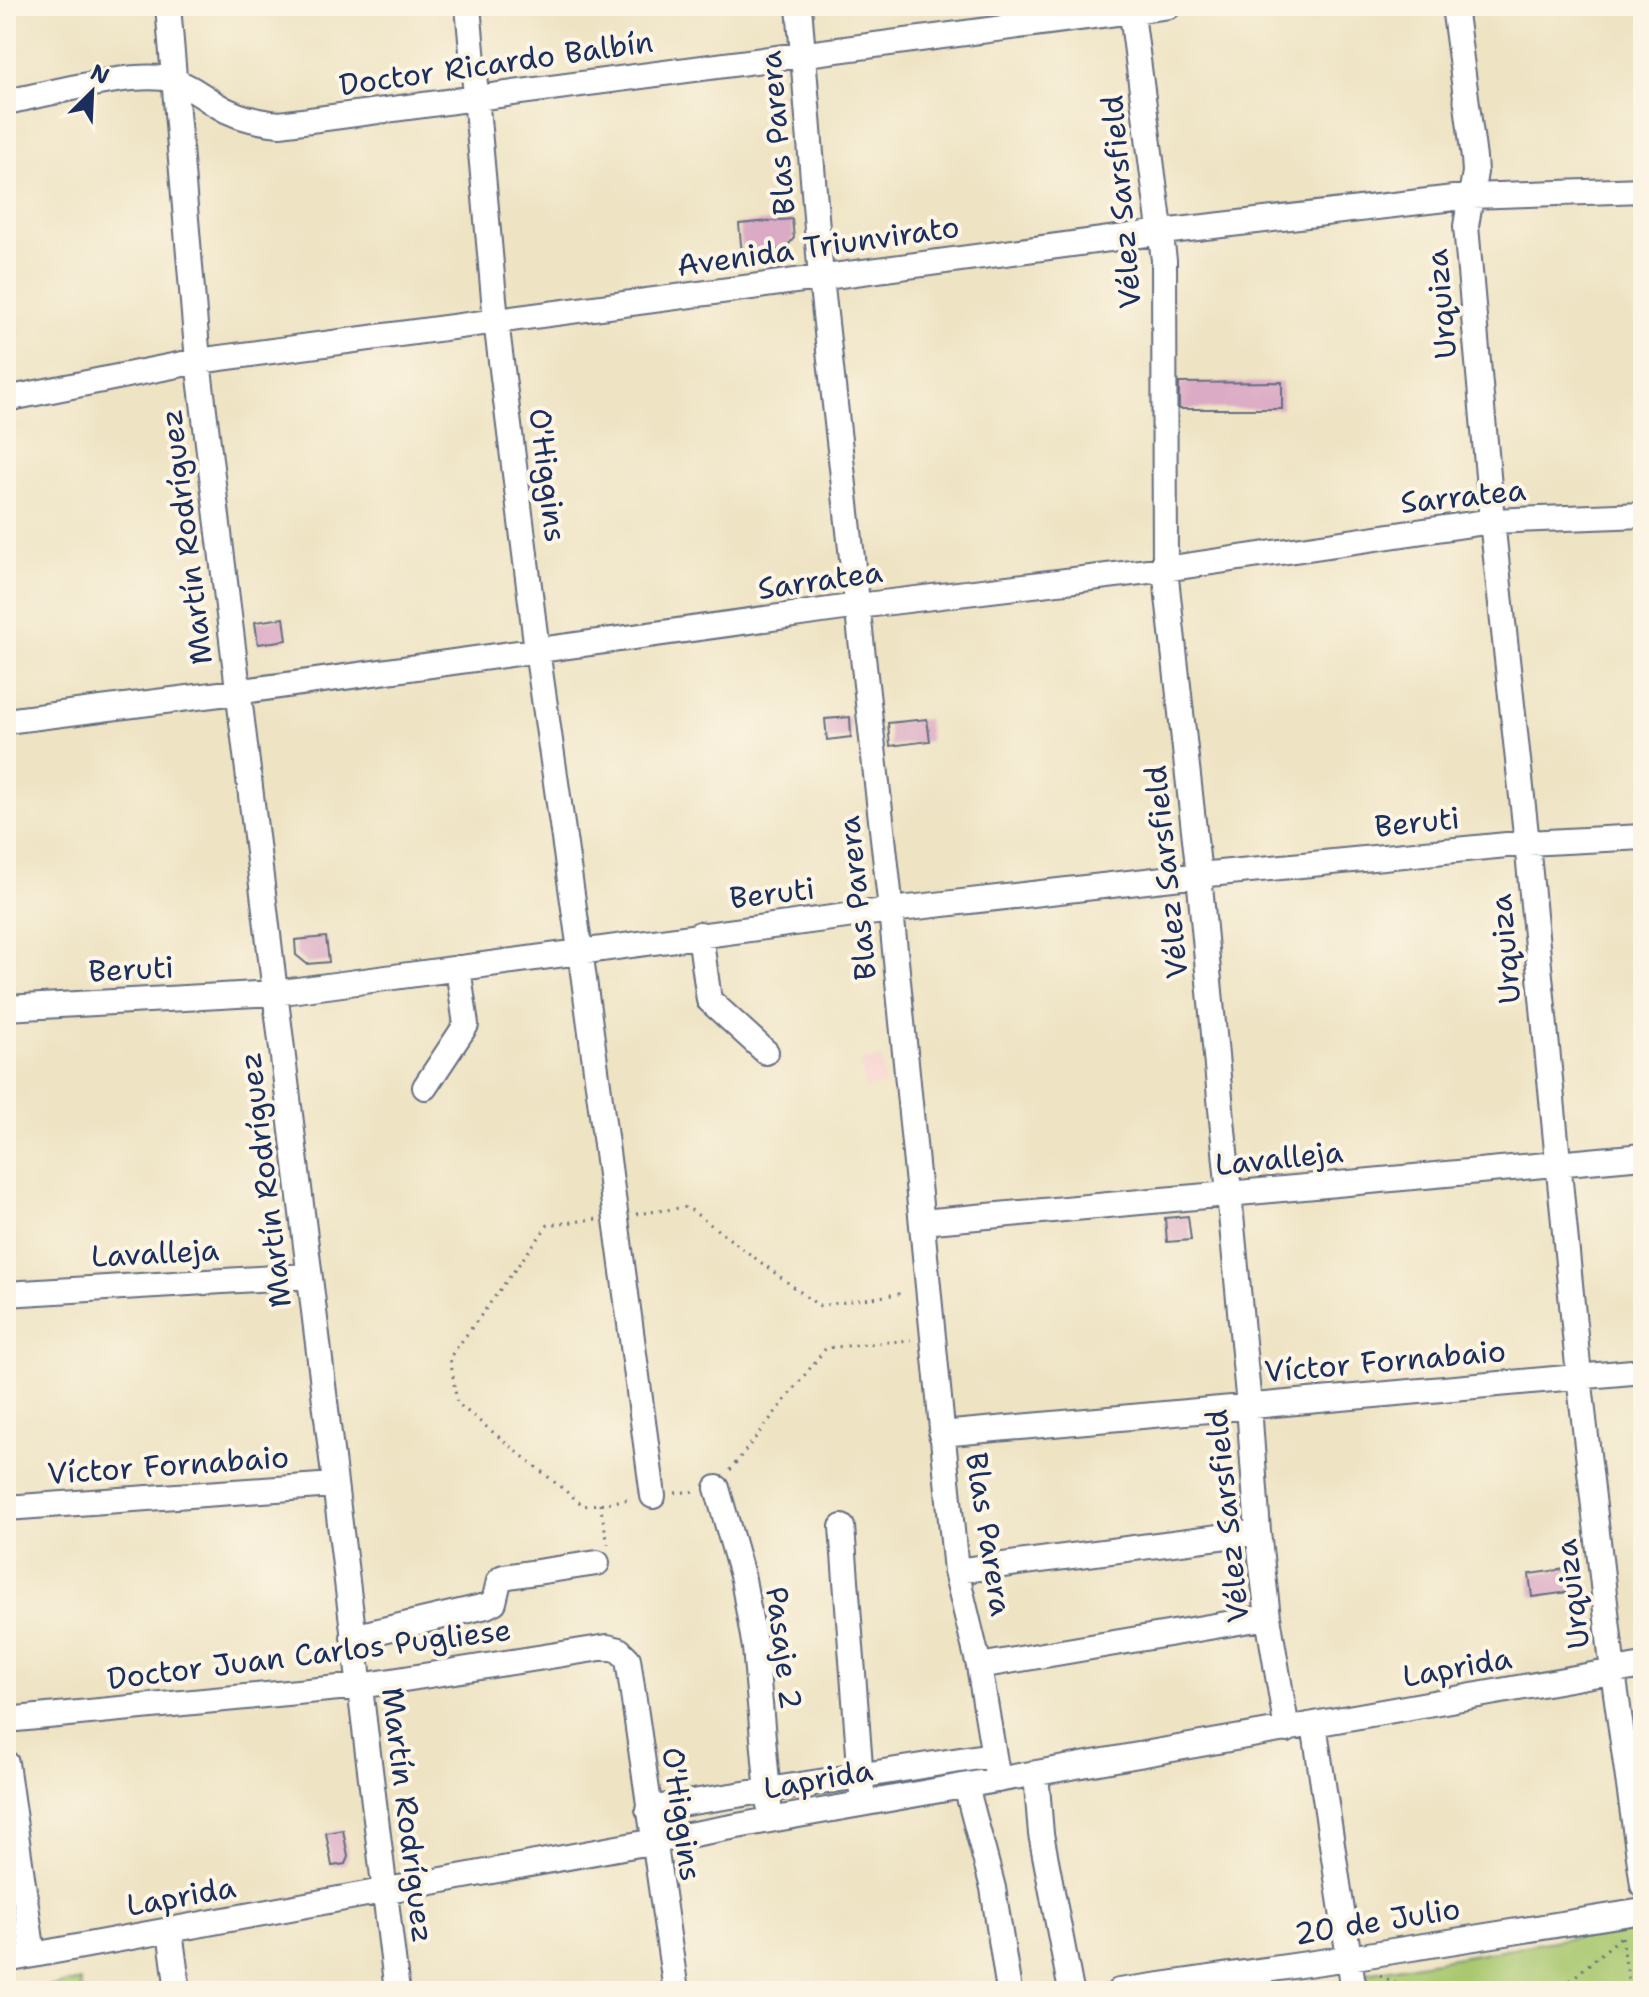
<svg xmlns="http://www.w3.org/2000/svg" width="1649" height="1997" font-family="'Shantell Sans',sans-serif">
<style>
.built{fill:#f7d0cf}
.green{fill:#a9c870;stroke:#627c67;stroke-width:2}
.building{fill:#dbaac5}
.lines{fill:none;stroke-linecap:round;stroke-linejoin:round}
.minor-casing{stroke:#656e81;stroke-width:28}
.path{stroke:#656e81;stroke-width:3;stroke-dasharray:2 6;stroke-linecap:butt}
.minor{stroke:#fff;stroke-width:24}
.labels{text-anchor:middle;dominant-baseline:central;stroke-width:8;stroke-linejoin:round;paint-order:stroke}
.street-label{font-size:30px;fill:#1b2f5e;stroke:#fcf5e5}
</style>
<rect width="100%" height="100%" fill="#fcf5e5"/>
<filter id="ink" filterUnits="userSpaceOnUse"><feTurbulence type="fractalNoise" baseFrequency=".0125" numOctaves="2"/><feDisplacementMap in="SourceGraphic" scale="16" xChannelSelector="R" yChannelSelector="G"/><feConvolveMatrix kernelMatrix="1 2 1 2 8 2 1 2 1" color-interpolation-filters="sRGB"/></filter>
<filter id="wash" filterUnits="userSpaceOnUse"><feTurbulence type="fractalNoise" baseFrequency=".006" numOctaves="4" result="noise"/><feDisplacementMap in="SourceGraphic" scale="32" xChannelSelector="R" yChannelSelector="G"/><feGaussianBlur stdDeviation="1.8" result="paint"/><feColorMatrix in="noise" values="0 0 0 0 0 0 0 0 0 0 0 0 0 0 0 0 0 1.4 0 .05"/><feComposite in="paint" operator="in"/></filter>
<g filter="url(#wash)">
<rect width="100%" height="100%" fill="#eee3c3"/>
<path class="built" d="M882,1059l3,26 -20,3 -4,-27z"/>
<path class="green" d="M1635,1927l8,64h-273l-4,-18z
M80,1981l2,10h-58z"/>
<g id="blocks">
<path class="building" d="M792,219l2,19 -9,11 -43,5 -3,-30z
M1282,382v27h-103v-26z
M284,618l3,22 -29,4 -3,-22z
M850,717l1,20 -24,3 -2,-21z
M927,719l3,22 -40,5 -2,-23z
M326,937l3,25 -22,2 -11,-9 -1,-15z
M1188,1216l3,24 -24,2 -2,-24z
M1573,1568l3,23 -44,6 -3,-23z
M343,1830l5,27 -3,7 -13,2 -6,-33z"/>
</g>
</g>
<g filter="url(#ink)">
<use href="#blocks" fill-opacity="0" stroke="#656e81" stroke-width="2"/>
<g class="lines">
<g class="minor-casing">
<path id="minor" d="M168,6l30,355 199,1630
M468,6l28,315 41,329 43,300 73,546
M799,6l22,272 70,632 65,661 23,95 19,114
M1131,6l33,254 1,309 34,306 50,531 9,126 10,85 19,113
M1454,6l20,152 1,14 -9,54 26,295 35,322 52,533 34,296 30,213
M6,102c39,-7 131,-33 166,-22 16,5 29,15 43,24 20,13 42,18 65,20l889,-118
M6,399l192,-38 964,-129 309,-36 172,-6
M6,721l230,-29 622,-86 307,-37 327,-48 151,-6
M700,934l9,66 57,52
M6,1008l269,-15 616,-83 308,-35 328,-32 116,-6
M425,1087l41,-62 -8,-57
M922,1222l721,-66
M6,1294l302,-18
M941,1434l702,-63
M717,1488l26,91 12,69 14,157
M6,1508l328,-23
M842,1527l20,266
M956,1571l302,-39
M353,1637l133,-31 8,-4 5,-21 4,-4 94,-14
M979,1666l289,-49
M6,1720l354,-34 247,-39 12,3 9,9 48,332
M1314,1724l40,267
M6,1763l27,192
M1036,1774l5,60 30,157
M966,1786l27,102 16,103
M648,1809l344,-54
M170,1931l8,60
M6,1960l764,-140 873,-154
M1119,1991l230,-33 294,-47"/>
</g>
<path class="path" d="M636,1214l51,-7 132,99 86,-13
M596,1219l-48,6 -98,132 7,46 127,103 48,-7
M730,1470l96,-122 85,-8
M675,1493l21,-2
M600,1504l8,40
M1622,1937l8,54
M1380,1975l30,16
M1558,1991l64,-55"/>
<use href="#minor" class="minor"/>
</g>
</g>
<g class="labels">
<g class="street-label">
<text transform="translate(496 63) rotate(-8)">Doctor Ricardo Balbín</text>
<text transform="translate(777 133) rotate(-95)">Blas Parera</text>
<text transform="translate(1121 202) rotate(-95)">Vélez Sarsfield</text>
<text transform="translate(818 246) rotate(-8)">Avenida Triunvirato</text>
<text transform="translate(1441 304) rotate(-95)">Urquiza</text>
<text transform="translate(548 475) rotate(83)">O'Higgins</text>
<text transform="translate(1463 496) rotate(-6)">Sarratea</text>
<text transform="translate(186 537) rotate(-97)">Martín Rodríguez</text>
<text transform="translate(820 580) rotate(-8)">Sarratea</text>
<text transform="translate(1417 822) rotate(-6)">Beruti</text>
<text transform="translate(1166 872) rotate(-96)">Vélez Sarsfield</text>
<text transform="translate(772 893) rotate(-7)">Beruti</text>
<text transform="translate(857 898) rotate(-96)">Blas Parera</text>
<text transform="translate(1505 949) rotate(-95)">Urquiza</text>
<text transform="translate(131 969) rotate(-3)">Beruti</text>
<text transform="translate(1279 1158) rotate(-6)">Lavalleja</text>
<text transform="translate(265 1180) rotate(-97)">Martín Rodríguez</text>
<text transform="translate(155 1253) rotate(-3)">Lavalleja</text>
<text transform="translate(1385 1361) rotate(-5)">Víctor Fornabaio</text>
<text transform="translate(168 1465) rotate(-4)">Víctor Fornabaio</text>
<text transform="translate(1227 1516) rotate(-96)">Vélez Sarsfield</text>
<text transform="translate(989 1534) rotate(81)">Blas Parera</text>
<text transform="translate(1572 1594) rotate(-97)">Urquiza</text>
<text transform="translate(784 1648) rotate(83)">Pasaje 2</text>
<text transform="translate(309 1654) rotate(-7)">Doctor Juan Carlos Pugliese</text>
<text transform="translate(1457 1667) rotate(-10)">Laprida</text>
<text transform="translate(818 1779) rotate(-10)">Laprida</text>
<text transform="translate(682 1814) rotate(82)">O'Higgins</text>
<text transform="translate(408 1815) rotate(83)">Martín Rodríguez</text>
<text transform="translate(181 1896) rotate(-10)">Laprida</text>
<text transform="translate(1377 1921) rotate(-9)">20 de Julio</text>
</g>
</g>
<rect width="1649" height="1997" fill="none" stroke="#fcf5e5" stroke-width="32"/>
<g transform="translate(92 92) rotate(24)" stroke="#fcf5e5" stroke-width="6" paint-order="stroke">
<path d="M0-6L14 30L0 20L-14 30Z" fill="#1b2f5e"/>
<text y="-12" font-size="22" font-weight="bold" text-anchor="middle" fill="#1b2f5e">N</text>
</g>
</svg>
